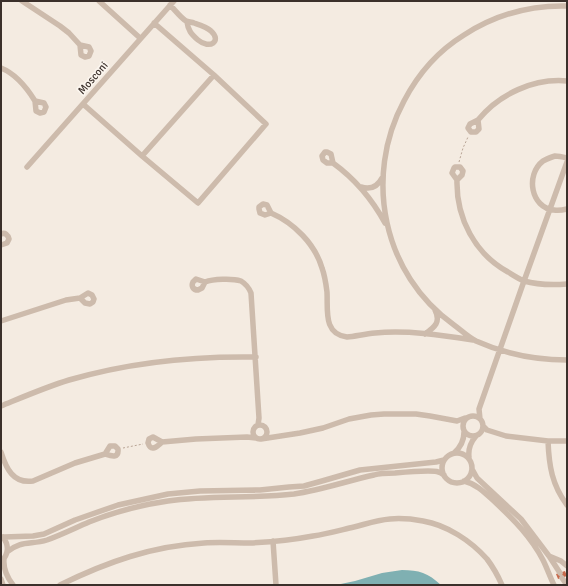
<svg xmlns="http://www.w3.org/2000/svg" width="568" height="586" font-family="Signika,sans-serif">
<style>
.water{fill:#7fb0b2}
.building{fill:#c8694b}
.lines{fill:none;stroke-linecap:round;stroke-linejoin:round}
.path{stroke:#b9a596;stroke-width:1;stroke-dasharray:2 2;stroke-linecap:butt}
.minor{stroke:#cdbbac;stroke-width:5.5}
.labels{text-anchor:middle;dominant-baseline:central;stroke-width:3.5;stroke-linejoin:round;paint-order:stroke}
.street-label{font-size:11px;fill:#3b302b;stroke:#fbf5ee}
</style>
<rect width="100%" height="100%" fill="#f4ebe1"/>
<path class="water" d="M402,570c17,0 26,3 39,15h-105l19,-4 27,-8z"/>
<path class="building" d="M565,571l2,5 -9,3 -2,-5z"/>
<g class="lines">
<path class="path" d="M459,162l4,-14 5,-11
M123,448l20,-4"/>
<path class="minor" d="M22,1l38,25 9,7 11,12
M99,1l41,37
M170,5c5,5 10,12 16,16 2,1 6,1 8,2 6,2 13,4 17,8 11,10 -1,19 -13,9 -7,-6 -10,-10 -11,-18
M567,6c-37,-1 -72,9 -103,29 -26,16 -46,39 -60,66 -41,76 -21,174 50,224 7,5 14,12 22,16 29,13 60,19 91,19
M80,45l9,2 2,4 -2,5 -4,1 -4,-2z
M1,68c15,6 26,20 34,33
M35,101l9,2 2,4 -2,5 -4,1 -4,-2z
M83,104l59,52 56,47 68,-79 -52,-49 -60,-52
M478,120c21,-26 56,-42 89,-39
M478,120l1,9 -3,3h-5l-3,-4 2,-4z
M325,152h2l4,2 2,9h-6l-4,-3 -1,-4z
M142,156l72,-81
M567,158c-4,-1 -8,-2 -12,-2 -4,1 -8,3 -12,5 -18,14 -12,47 11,49 5,1 9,0 13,-1
M333,163c22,16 39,36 52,60
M27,167l147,-166
M455,167h5l3,4 -1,4 -5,5 -5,-7 2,-5z
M457,180c-1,38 18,74 51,92 5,3 11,7 16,9 14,4 29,4 43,3
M361,187c10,3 17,-1 21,-9
M263,204l4,1 4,8 -6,2 -5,-2 -1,-4v-2z
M271,213c23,10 44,31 51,55 3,8 4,16 5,24 1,18 -4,42 20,45 9,-1 18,-3 28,-4 32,-3 66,2 98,7
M1,234c4,-2 7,1 8,5l-2,4 -6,2
M196,279l9,3 -3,6 -4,2c-5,0 -7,-4 -5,-8z
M205,282c8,-3 27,-4 36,-1 5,3 8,7 10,12l8,125 -1,7
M88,293l4,2 2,4 -1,3 -3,2 -5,-1 -5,-5z
M1,321l65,-21 14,-2
M425,334c10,-7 16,-12 10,-24
M1,406c22,-9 45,-19 68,-26 61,-18 124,-24 187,-23
M463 426a10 10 0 1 1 20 0a10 10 0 1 1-20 0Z
M480,419l-1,-10 45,-128 43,-119
M253 432a7 7 0 1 1 14 0a7 7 0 1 1-14 0Z
M483,426l4,4 19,6 42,5h19
M153,437l9,5c-5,5 -11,10 -14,1l1,-4z
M261,439l39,-6 23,-5 26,-9 22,-4 13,-1h32l14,2 27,5 8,-3
M548,441c1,25 4,44 19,64
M162,442l34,-3 51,-2 9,1
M110,446h5l3,3c1,10 -7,7 -13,5z
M1,452c5,16 12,32 32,29l42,-18 30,-9
M442 468a15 15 0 1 1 30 0a15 15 0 1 1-30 0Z
M454,453c7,-6 10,-12 10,-21
M469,457c-1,-8 1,-14 7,-21
M472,469l5,9 44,41 28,37 11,17
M464,481c13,3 22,13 32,22 18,17 35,34 47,57 4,8 7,17 11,25
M4,537l29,-1 11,-2 31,-14 43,-15 50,-11 32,-3 60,-1 29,-3 15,-1 18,-5 38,-11 76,-8 8,-2
M273,541l3,44
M7,552c14,-12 24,-7 40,-12 14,-5 28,-12 42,-18 25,-10 52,-17 79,-21 42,-6 84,-2 126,-7 27,-4 53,-13 80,-19 6,-2 14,-2 21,-2 11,-1 22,-2 33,-2 7,0 11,0 16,4
M549,556l12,5 6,5
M4,559c-1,10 3,18 9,26
M1,562c8,-8 8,-17 2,-25
M562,578l5,7
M1,579l2,6
M60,585c47,-23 92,-39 144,-42 15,-1 31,0 46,0 21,-1 42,-3 63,-7 14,-2 28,-6 41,-9 12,-3 23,-7 36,-8 11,-1 22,0 33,2 24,4 48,20 64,38 6,8 11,17 15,26"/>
</g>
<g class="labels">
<g class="street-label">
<text transform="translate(93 78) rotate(-49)">Mosconi</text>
</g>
</g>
<rect width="568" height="586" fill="none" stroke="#3b302b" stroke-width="4"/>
</svg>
